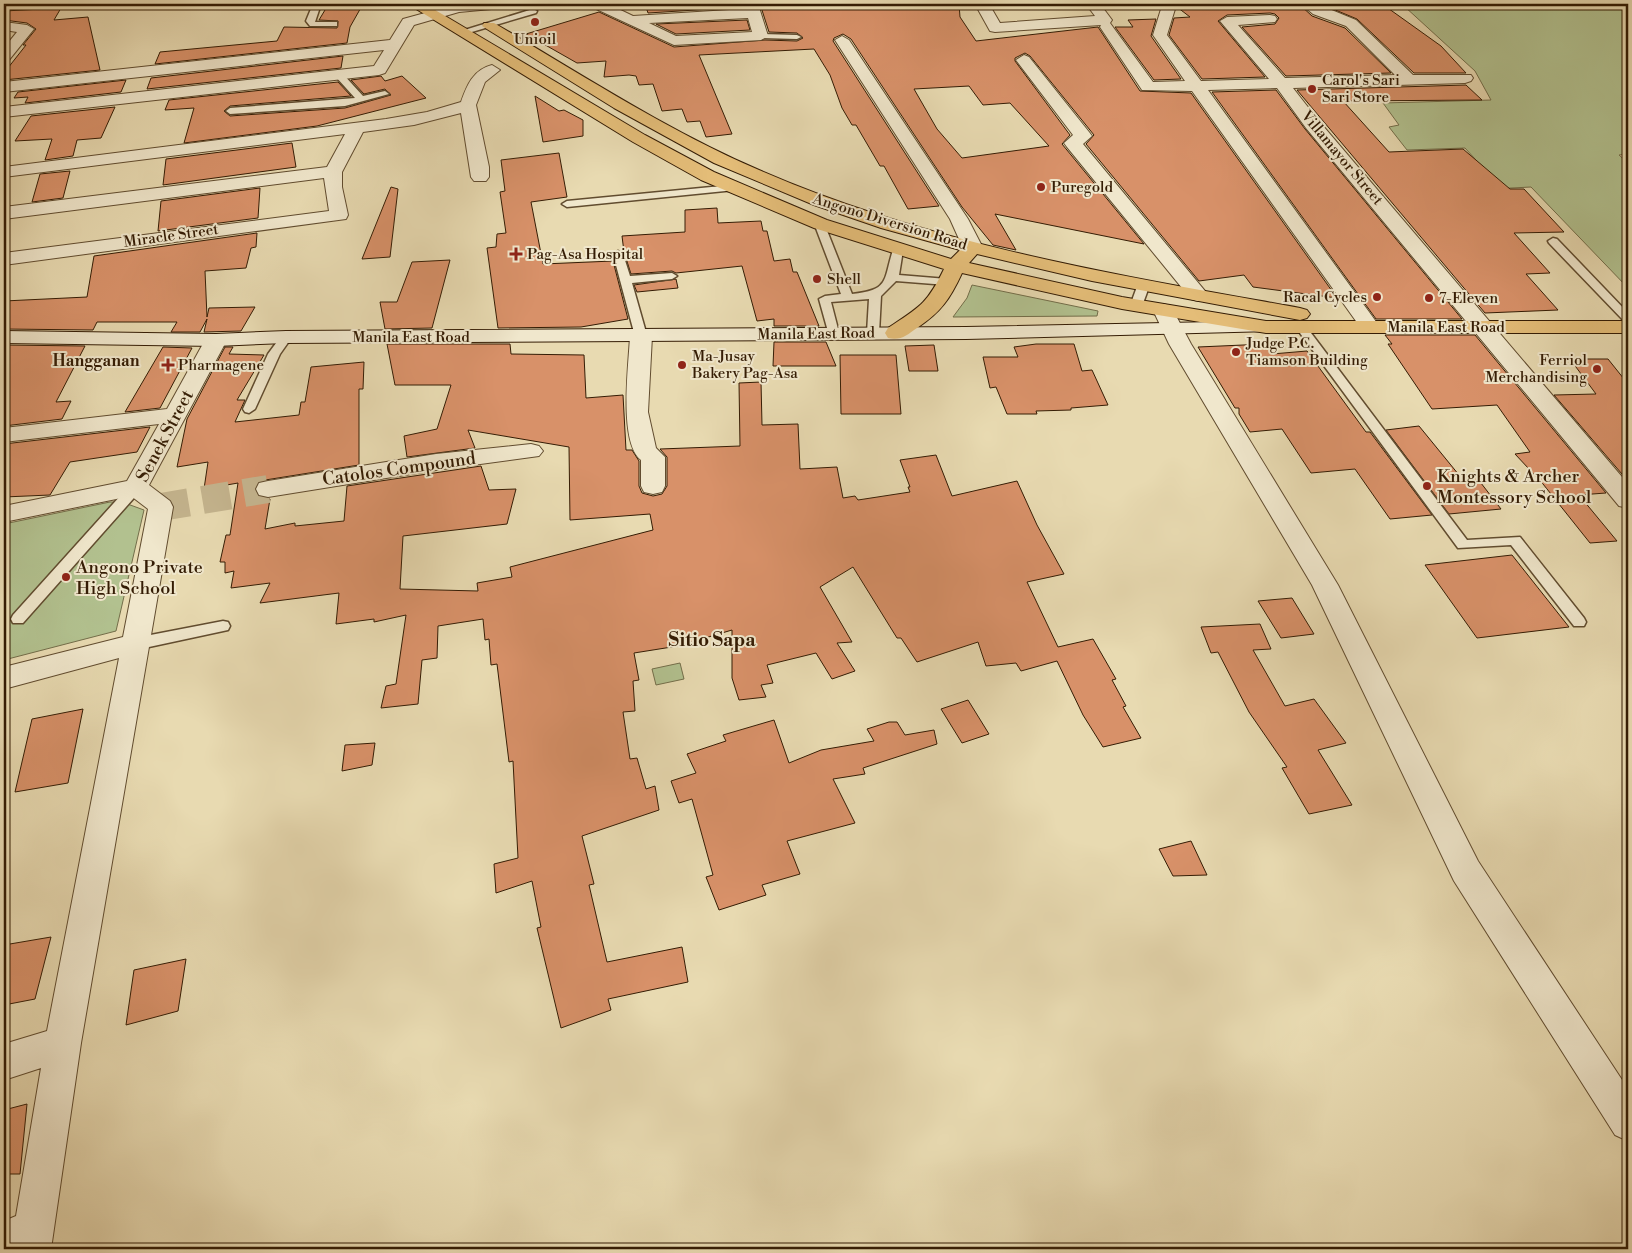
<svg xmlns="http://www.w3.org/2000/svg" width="1632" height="1253" font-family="'Libre Bodoni',serif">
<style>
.green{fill:#b2c18f;stroke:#736e4a}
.building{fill:#d89169;stroke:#341c04;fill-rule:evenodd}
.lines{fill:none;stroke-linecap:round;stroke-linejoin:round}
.minor-tunnel{stroke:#c4b48e;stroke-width:28;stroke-dasharray:28 14;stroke-linecap:butt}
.service-casing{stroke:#614c2f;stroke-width:3}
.minor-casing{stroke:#614c2f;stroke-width:2}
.secondary-casing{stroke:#341c04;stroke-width:2}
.primary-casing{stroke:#341c04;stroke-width:2}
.service{fill:#f0e7cc;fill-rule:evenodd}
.minor{fill:#f0e7cc;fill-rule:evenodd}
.secondary{fill:#f0e7cc;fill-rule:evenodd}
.primary{fill:#e4bd78;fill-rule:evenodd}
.poi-dot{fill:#8f2418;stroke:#f0e7cc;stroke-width:2}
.labels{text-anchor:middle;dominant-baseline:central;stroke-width:4;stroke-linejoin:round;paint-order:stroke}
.far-poi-label{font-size:15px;fill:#341c04;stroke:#f0e7cc;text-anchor:start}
.far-street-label{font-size:15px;fill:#341c04;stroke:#f0e7cc}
.far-neighbourhood-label{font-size:16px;font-weight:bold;fill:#341c04;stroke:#f0e7cc}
.street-label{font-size:18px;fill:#341c04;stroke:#f0e7cc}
.poi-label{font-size:18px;fill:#341c04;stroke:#f0e7cc;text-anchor:start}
.neighbourhood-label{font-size:19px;font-weight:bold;fill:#341c04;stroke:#f0e7cc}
</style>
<rect width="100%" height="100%" fill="#e8dab1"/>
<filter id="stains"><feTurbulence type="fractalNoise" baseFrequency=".004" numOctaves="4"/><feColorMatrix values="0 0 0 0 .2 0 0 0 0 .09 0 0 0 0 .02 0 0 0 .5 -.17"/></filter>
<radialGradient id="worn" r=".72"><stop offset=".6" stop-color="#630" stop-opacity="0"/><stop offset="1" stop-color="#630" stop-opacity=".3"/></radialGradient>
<path class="green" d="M1387,4h241v150l-9,1 9,8v125l-97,-101 -78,4 33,-20 -21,-23 -58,2 -18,-23 10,-2 -16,-22 108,-3 -16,-29 -71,-65z
M972,285l126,26 -1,5 -144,1 14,-19z
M110,502h12l22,8 -28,121 -112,29v-136z
M680,663l4,16 -28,6 -4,-16z"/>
<path class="building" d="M363,4l-13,23 -3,16 -192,21 5,-12 117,-11 7,-14 53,1 1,-7 -19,-1 9,-15z
M645,4h97l1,3 -95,6z
M760,4h199l1,13 16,24 122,-14 42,64 51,2 146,205 -84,-11 -9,-12 -45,6 -113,-137 8,-9 -64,-79 -5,-3 -10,5v3l55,74 -8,9 82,100 -149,-30 21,36 -23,-5 -31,-38 -111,-168 -8,-5 -9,4 -1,3 106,165 -31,3 -24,-43h-4l-24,-41h-4l-10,-17 -12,-33 -16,-26 -115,6 33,79 -26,3 -6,-16 -13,1 -5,-13 -20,2 -9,-27 -14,1 -3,-9 -7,-1 -25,2 2,-16 -29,2 -51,-29 73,-22 75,35 91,-7 32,1 6,-3 -6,-5 -28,-1zM969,86l14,19 27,-2 39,43 -87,12 -25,-29 -23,-40z
M1232,4h67l13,12 33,12 46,45 -105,3 -44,-49 33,-3 4,-6 -4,-4 -5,-1 -43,2 -9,6 47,56 -63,2 -33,-44 5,-17 16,-1 -13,-10z
M1321,4h57l7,2 56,40 25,27h-52l-57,-54z
M61,8l-7,12 34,-3 12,53 -96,10v-7l22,-28h-3l13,-16 -9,-6 -23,-3v-9z
M1156,19l-5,17 30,43 -27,1 -39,-53h18l-5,-7z
M747,20l3,10 -74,4 -20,-10z
M343,56l-2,12 -194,21 4,-11z
M381,76l4,5 17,-5 24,22 -109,28 -133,17 10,-35 -29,2 4,-10 169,-18 13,14 -121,10 -6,5 6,5 115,-8 46,-13 -6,-6 -21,5 -13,-14z
M126,80l-5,12 -96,11 3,-6 -14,1 4,-6z
M1466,85l16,15 -139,1 46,51 74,-3 47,40h14l40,43 -50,1 36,40 -24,1 32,36 -73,3 -188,-223z
M1276,90l29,39 157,190h-86l-164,-227z
M535,96l24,15 5,-1 19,10v16l-40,6z
M115,107l-14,31 -24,2 -4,16 -28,4 7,-21 -37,2 16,-25z
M292,143l4,24 -133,18 3,-26z
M559,153l8,44 -36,5 12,62 70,-3 15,58 -47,8 -83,1 -11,-80 9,-1 1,-13 9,-1 -6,-41 5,-1 -4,-31z
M70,171l-7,27 -31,4 8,-28z
M391,187l7,2 -8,68 -28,2z
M260,188l-2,30 -100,13 3,-30z
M717,208l1,15 43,-2 2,10h4l7,30 16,-2 3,13h4l22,54h-45v-7l-17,2 -15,-55 -66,7 -4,-2 -41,3 -7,-22 -2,-16 63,-4v-22z
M257,233l-1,14 -5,1 -5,20 -41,3 2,46 2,-9 46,-1 -14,24 -37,1 3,-13 -7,13h-29l6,-10h-80l-4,8 -89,-1v-28l83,-4 7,-41z
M450,260l-18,68 -47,1 -5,-27h17l15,-40z
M676,279l2,9 -41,4 -3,-7z
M1385,335h90l131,158 -27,2 38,46 -27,2 -47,-59 -28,-30 15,-2 -33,-47 -65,4 -44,-65h4z
M774,342h52l10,24h-63z
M387,344h123l1,10 73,1 2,43 37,-3 3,55h6l7,11v25l3,7 11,3 9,-2 5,-8v-29l-7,-8 80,-3 -1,-63 22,-1 1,43 36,-1 2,45 37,-2 6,31 12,-2 3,4 52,-8 -2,-5h2l-10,-27 36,-5 16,41 65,-15 20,44 27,49 -37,8 31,65 35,-8 23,40 -4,1 14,26 -3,1 18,31 -38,9 -20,-32 -26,-54 -36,10 -5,-8 -30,3 -8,-24 -61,20 -16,-24h-4l-44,-71 -33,20 32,55 -15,1 18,28 -23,8 -16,-26 -49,12 6,18 -12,2 5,12 -27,3 -7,-22v-48l-54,16 -44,7 5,27 -6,1 2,30 -12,1 7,47 7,-1 9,31 9,-3 4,24 -77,26 12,48 -5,1 18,77 75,-15 6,35 -80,17 3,11 -50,18 -24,-100 4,-1 -9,-46 -36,12 -2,-29 24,-6 -5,-97 -4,1 -12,-98 -6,1 -2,-26 -4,1 -2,-21 -45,7 -1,32 -15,2 -4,44 -37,4 5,-22 10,-2 10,-69 -32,7v-3l-38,5 3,-31 -79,10 10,-20 -39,5 3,-17 -9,2v-11h-5l6,-27h4l8,-52 -34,6 4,-27 -31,5 10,-48 38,-72h8l-4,7 35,1 -27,45h8l-10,22 64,-7 2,-13h4l6,-35 53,-5 -1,27h-4v76l-100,16 -5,7 3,8 13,3 -5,30 30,-6v3l49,-5 3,-35 134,-20 8,24 27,-1 -9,35 -104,12 -3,53 78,2 -1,-8 35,-6 -2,-10 143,-37 -3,-16 -80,6 -1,-73 -101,-17 7,18 -68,9 -3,-21 33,-7 14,-44h-56z
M1036,344h38l8,27 10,-1 16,35 -37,3v2l-35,1 1,3h-30l-11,-27 -6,1 -7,-31h35l-4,-10z
M1266,344l6,10 35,-3 59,81h4l62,83 -42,4 -35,-50 -44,4 -29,-44 -32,3 -11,-18v-6h-4l-37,-61z
M4,345l81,1 -29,56 15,-1 -9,18 -58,7z
M934,345l4,26h-29l-4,-25z
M163,347l29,1 -32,60 -35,4z
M840,355h56l5,59h-60z
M1570,359h38l20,25v97l-74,-86 42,-1z
M1419,426l40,49 15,-1 27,35 -52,5 -63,-84z
M150,427l-13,25 -67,10 -20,33 -46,2v-53z
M1512,555l57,72 -92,11 -52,-73z
M1292,598l22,36 -33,4 -23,-37z
M1260,624l11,25 -18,1 32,56 29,-7 32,44 -28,7 34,55 -43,9 -27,-46 5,-1 -38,-55 -31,-60 -7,1 -10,-26z
M968,700l21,34 -27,9 -21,-34z
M83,709l-15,74 -53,9 17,-73z
M774,720l15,43 32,-13 53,-9 -7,-12 22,-7h8l8,13 29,-5 3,14 -74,24 2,6 -32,5 22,44 -68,18 13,33 -38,11 4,10 -47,15 -13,-33 7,-2 -21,-76 -13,4 -8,-22 25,-8 -9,-19 39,-13 -3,-6z
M375,743l-3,22 -30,6 3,-26z
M1191,841l16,34 -34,1 -14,-27z
M51,937l-16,62 -31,6v-60z
M186,959l-8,52 -52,14 8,-55z
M27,1104l-7,70h-16v-64z"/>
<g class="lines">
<path class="minor-tunnel" d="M161,507l107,-18"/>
<g class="service-casing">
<path id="service" d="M313,4h8l-6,18h22v4h-27l-4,-5z
M533,9l4,2 -1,2 -71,21 -7,-2z
M761,34l36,1 4,2 -4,2 -39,-1v-4z
M336,73h6l21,23 22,-5 4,3 -44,12 -115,8 -4,-3 4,-3 125,-10 -19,-21z
M732,185l5,3 -2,2 -168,17 -5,-3 5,-3z
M819,220l5,3 28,71c38,-4 31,-13 41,-44l5,-3 5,3 -4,25 48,4 5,3 -5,3 -51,-4 -15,15 -2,37 -6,3 -6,-3 2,-34 -38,3 8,31 -2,2h-8l-10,-36 6,-3 16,-2 -27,-71z
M1553,238l4,1 71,74v9l-4,-1 -75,-78 -1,-2z
M618,251l5,3 7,22 42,-3 5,3 -5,3 -40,4 15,53 -2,2 -4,1 -6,-3 -22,-82z
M1144,281l6,3 -8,22 -6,3 -4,-1 -2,-2 8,-22z
M1301,324l4,1 162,215 53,-3 64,81 2,4 -2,4h-10l-63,-81 -53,3 -161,-219v-4z
M286,334l6,3 -12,17 -25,55 -6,4 -4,-1 -2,-3 25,-55 14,-19z
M136,483l7,4 -2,3 -118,133h-10l-2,-4 2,-4 118,-131z
M223,621l5,1 2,4 -2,4 -93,20 -5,-2 -3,-4 3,-4 5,-2z"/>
</g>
<g class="minor-casing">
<path id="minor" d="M458,4h51l-7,4 -43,4 -45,13 -29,48 -6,2 -375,42v-10l370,-41 10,-16 -380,42v-10l386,-42 13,-21z
M590,4h18l25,12 112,-7 -1,-5h14l10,32 -7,4 -87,5 -82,-38zM748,18l4,14 -76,4 -27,-13z
M975,4h14l11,19 95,-7 -9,-12h14l12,16 -2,3 43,59 32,-1 -32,-46 8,-26 -1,-5h14l1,5 -8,26 34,46 68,-2 -49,-58 7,-4 43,-2 5,1 2,3 -2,3 -37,3 47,53 110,-3 -49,-49 -33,-12 -12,-10h16l39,16 57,55h58l2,3 -2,3 -6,2 -172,5 25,32 310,364v24l-9,-2 -313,-378 -29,-40 -69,2 169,233 4,4 -4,4 -7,2 -7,-2 -171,-240 -50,-1 -42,-63 1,-2 -106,7 -5,-1z
M4,22l23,3 7,4 -25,31 -5,2v-14l13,-16 -13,-2z
M842,36l7,4 119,179 15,29 -3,4h-14l-3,-4 -13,-29 -115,-179z
M1024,55l5,2 60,75 3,4 -9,8 122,147 3,4 -3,4 -7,2 -7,-2 -124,-152 -3,-4 9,-8 -57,-75z
M492,65l8,5 -15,12 -9,23 13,62v10l-3,4h-12l-3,-4 -10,-64 -47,12 -51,7 -21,40v15l6,28 -2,4 -342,46v-12l325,-42 -5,-33 -320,41v-12l323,-40 18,-33 -341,43v-10l382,-48 41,-7 34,-10c6,-17 12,-32 31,-37z
M1163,304l7,2 3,4 18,34 147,241 140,276 150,228v52l-13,-6 -161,-254 -142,-296 -143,-241 -16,-34 3,-4z
M641,330l8,1 3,5 -4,76 8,36 9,9v29l-3,6 -9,2 -9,-2 -3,-6v-26c-23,-18 -12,-97 -11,-124l3,-5z
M216,334l8,1 3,5 -78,145 21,16 3,6 -92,536 -30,206h-47v-28l12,-5 25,-148 -37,12v-36l43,-13 72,-373 -115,31v-22l119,-30 25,-128 -17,-13 -127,26v-16l123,-25 32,-57 -155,18v-14l163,-19 38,-69 3,-5z
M531,444l8,2 4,5 -4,5 -103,14 -168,27 -9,-2 -3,-6 3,-6 9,-2 168,-27z"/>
</g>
<g class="secondary-casing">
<path id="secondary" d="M1266,321l7,2 4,4 -4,4 -307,8 -680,4 -70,3 -212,-3v-12l212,3 70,-3 680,-4z"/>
</g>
<g class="primary-casing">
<path id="primary" d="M408,4h17l220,131 69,37 113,48 124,39 9,-9 -79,-22 -67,-23 -100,-42 -100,-55 -132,-82 2,-3h10c87,51 172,107 265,147 171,75 359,105 541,138l7,2 3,4 -3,4 -7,2 -208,-39 -115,-27 -8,9 153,34 144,24h362v12h-362l-144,-24 -160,-36c-12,26 -21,39 -45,55 -10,7 -16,13 -29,10l-3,-5 3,-5c32,-21 39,-24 56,-59l-130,-41 -113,-48 -68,-38z"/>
</g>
<use href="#service" class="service"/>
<use href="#minor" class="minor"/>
<use href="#secondary" class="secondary"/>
<use href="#primary" class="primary"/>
</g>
<g class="poi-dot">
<circle cx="535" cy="22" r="5"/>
<circle cx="1312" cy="89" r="5"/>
<circle cx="1041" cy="187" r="5"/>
<path d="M513.5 246.5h5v5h5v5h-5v5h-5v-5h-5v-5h5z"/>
<circle cx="817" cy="279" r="5"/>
<circle cx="1377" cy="297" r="5"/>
<circle cx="1429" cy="298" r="5"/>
<circle cx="1236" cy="352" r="5"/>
<path d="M165.5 357.5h5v5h5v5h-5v5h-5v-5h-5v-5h5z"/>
<circle cx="682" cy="365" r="5"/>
<circle cx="1597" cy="369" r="5"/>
<circle cx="1427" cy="486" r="5"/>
<circle cx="66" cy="577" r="5"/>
</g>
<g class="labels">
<g class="far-poi-label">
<text x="535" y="39" text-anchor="middle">Unioil</text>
<text x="1322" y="80">Carol's Sari<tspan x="1322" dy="17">Sari Store</tspan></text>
<text x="1051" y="187">Puregold</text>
<text x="527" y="254">Pag-Asa Hospital</text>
<text x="827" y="279">Shell</text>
<text x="1367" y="297" text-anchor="end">Racal Cycles</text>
<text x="1439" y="298">7-Eleven</text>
<text x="1246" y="343">Judge P.C.<tspan x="1246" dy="17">Tiamson Building</tspan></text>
<text x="692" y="356">Ma-Jusay<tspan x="692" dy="17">Bakery Pag-Asa</tspan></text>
<text x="1587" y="360" text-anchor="end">Ferriol<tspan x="1587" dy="17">Merchandising</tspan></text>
<text x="178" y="365">Pharmagene</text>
</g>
<g class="far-street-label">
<text transform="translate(1342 158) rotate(50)">Villamayor Street</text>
<text transform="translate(890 222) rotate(17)">Angono Diversion Road</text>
<text transform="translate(171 236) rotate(-8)">Miracle Street</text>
<text x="1446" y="327">Manila East Road</text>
<text transform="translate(816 334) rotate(-1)">Manila East Road</text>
<text x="411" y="337">Manila East Road</text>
</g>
<g class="far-neighbourhood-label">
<text x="96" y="361">Hangganan</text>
</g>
<g class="street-label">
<text transform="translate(165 436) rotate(-62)">Senek Street</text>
<text transform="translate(399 469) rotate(-8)">Catolos Compound</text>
</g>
<g class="poi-label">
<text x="1437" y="476">Knights &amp; Archer<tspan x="1437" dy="21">Montessory School</tspan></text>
<text x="76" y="567">Angono Private<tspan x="76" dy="21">High School</tspan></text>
</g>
<g class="neighbourhood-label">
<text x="712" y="640">Sitio Sapa</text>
</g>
</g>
<rect width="1632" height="1253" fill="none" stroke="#e8dab1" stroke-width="20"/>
<rect x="5" y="5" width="1622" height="1243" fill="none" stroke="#341c04" stroke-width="2.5"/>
<rect x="10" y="10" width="1612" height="1233" fill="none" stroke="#341c04"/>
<rect width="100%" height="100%" filter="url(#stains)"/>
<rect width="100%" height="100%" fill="url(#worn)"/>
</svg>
